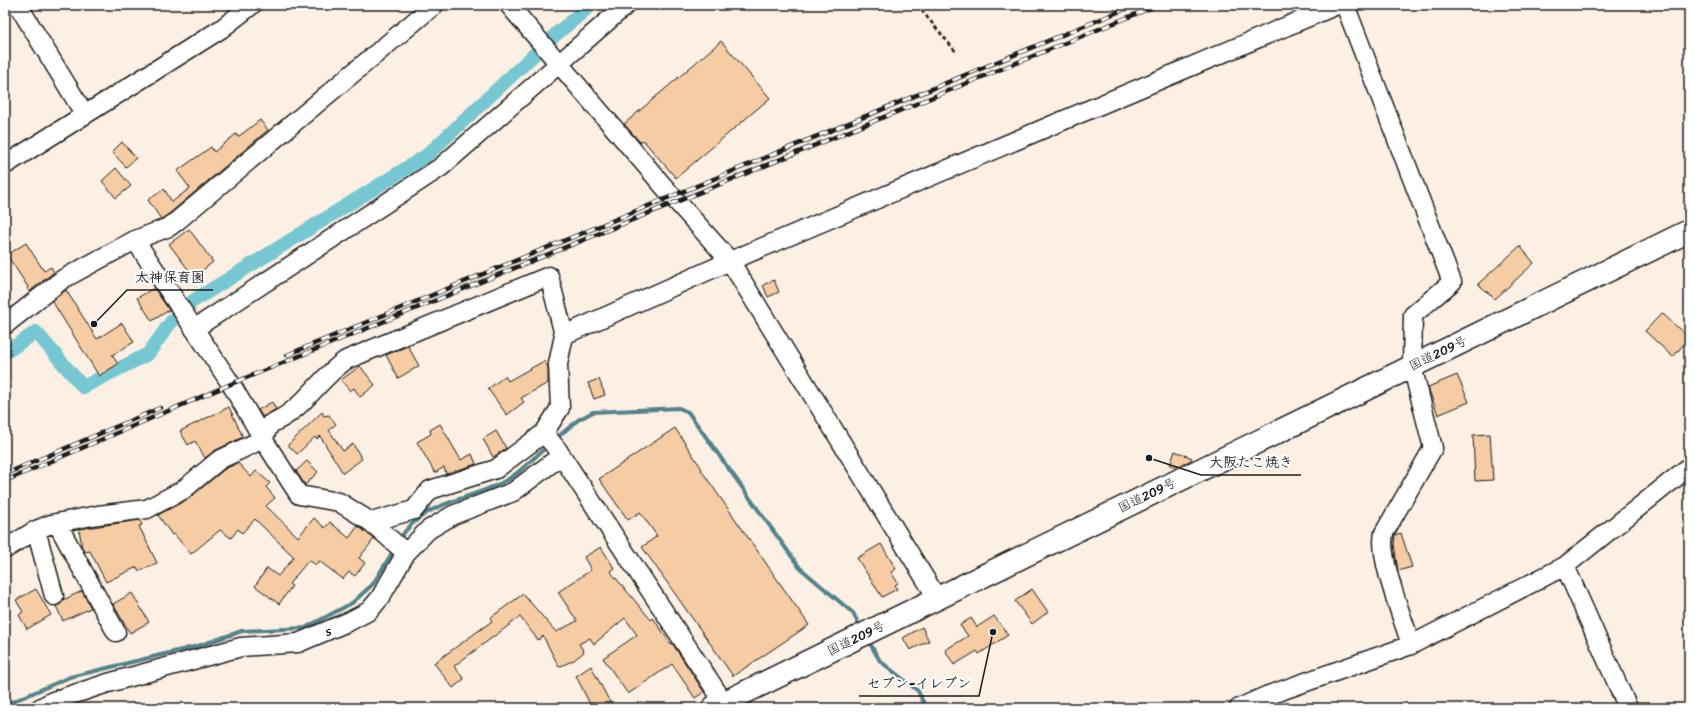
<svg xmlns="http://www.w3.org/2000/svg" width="1694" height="713" font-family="Sriracha,'Klee One',sans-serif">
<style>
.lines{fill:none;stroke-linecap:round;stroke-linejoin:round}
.stream{stroke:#538389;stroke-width:4}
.canal{stroke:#77c7d2;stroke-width:14}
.building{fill:#f5cca4;stroke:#1c1c1c}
.minor-casing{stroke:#1c1c1c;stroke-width:21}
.highway-casing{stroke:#1c1c1c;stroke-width:25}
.path{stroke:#1c1c1c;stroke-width:2.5;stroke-dasharray:4 3;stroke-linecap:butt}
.minor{stroke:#fff;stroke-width:18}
.highway{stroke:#fff;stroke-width:22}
.rail-casing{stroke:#1c1c1c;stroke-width:4.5}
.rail{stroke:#fff;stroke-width:3;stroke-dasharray:9;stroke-linecap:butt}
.labels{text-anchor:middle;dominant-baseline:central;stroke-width:4;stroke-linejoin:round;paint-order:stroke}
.street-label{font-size:13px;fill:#1c1c1c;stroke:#fff}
.leader{fill:none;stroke:#1c1c1c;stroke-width:1.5}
.callout-dot{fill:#1c1c1c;stroke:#fff;stroke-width:1.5}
.callout-label{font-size:14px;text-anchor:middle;font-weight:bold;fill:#1c1c1c;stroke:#fff;stroke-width:4;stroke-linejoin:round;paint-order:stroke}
</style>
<rect width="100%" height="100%" fill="#fcf0e4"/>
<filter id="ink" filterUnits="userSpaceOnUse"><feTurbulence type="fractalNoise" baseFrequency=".025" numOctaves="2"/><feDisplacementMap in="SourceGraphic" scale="8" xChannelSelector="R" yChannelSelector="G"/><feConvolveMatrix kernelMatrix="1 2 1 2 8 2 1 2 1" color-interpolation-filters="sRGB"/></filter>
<g filter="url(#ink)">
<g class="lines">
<path class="stream" d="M554,440l24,-20 15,-8 86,-4 9,4 112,156 53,45 8,16
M399,540c25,-41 72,-39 108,-60 14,-8 28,-24 41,-34
M868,640l12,21 38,30 8,17
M5,705l65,-28 128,-31 44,-15 63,-3 47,-25 21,-19 22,-36"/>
<path class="canal" d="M5,353l31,-21 47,55 65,-33 23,-32 22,-21 233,-145 129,-121 36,-30"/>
</g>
<path class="building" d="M721,41l49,57 -94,80 -33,-38 -3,2 -16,-18z
M260,120l8,10 -98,83 -9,6 -13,-19 16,-11 8,13 18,-14 -13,-17 34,-24 3,5 22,-18 2,3z
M122,142l14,16 -10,9 -14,-15z
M116,168l15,18 -15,12 -14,-17z
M189,229l24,33 -19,15 -25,-33z
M26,243l18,28 7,-4 3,5 -25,20 -2,-4 1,-1 -21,-32z
M1520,246l14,17 -39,36 -17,-15z
M774,280l5,12 -11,5 -5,-12z
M154,288l15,22 -17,11 -15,-23z
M66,290l31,49 25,-16 12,19 -22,13 6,9 -19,12 -47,-75z
M1662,313l27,25 -16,19 -28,-26z
M408,346l11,20 -21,12 -12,-23z
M544,361l4,6v16l-27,15 3,4 -17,13 -19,-26 17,-13 3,5z
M360,366l15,19 -15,12 -6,-9 -4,3 -9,-11z
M1457,375l12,27 -31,13 -10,-28z
M599,379l6,16 -11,4 -6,-16z
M272,402l4,7 -13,8 -5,-7z
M229,407l14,30 -29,14 -9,7 -10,-17 -7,4 -8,-14z
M322,412l2,4 5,-1 7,9 -7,6 14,21 10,-7 9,15 -19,14 -23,-37 -3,3 -2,-2 -18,17 -9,-9z
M440,424l21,36 11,-6 4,10 -30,10 -2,-7 -9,6 -18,-31 14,-8 -1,-4z
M675,428l27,41 -1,1 108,155 -76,51 -91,-129 15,-11 -17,-24 -12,8 -29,-41z
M496,431l10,17 -13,9 -10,-18z
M1490,434l3,46 -18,1 -2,-46z
M1175,451l17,7 -1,2 -14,7 -7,-2z
M307,461l11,11 -13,13 -9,-14z
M238,463l13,14 5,-6 14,12 -4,4 9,11 -9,8 32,31 16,-19 11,10 5,-6 19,16 9,-12 16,13 -15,19 6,5 -10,13 -6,-4 -6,7 -24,-18 -3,4 -7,-5 -20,24 3,2 -13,18 -24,-18 12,-18 11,8 16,-19 -39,-38 -13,14 -4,-4 -7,9 -11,-8 -29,24 -17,-20 -2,1 -14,-20 30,-16 37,-30z
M140,520l2,5 -3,1 18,37 -18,8 -2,-4 -31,15 -16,-31 -5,1 -3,-4 -3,-19z
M1401,533l11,34 -14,4 -4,-27 1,-9z
M881,544l15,25 -5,3 7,11 -3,2 2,4 -15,8 -25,-39z
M601,547l13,21 -4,3 41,49 2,-2 18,26 1,-1 32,49 -9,6 -23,-34 -44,30 -25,-36 34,-23 -12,-17 -31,26 -4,-6 -11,6 5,8 -10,8 -15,7 -16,-31 -5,4 -18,-23 -66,49 10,13 -11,9 -19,-25 58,-42 -2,-3 33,-24 33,38 21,-11 -19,-29 33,-22 -7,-13z
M36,589l15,26 -24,14 -8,-14 4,-3 -7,-12z
M1032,589l16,23 -16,12 -17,-23z
M82,591l9,17 -28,13 -7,-15 5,-2 2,-4z
M132,593l17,29 -19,11 -17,-29z
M994,616l14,19 -29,19 -2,-3 -23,14 -9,-15 23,-14 -8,-11 11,-7 6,9z
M922,627l7,14 -19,9 -7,-12z
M591,666l22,42h-21l-16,-32z"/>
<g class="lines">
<g class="minor-casing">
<path id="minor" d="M18,5l67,110
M509,5l162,190 59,66 207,337
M1345,5l107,277 -39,33 -1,51 21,82 -49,85c-6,25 19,85 27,112
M5,165l216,-136 31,-24
M135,240l96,144 32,55 36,56 40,7 32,20
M5,325l58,-46 72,-39 34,-13 8,-6 257,-216
M194,329l247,-162 185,-162
M564,335l166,-74 607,-256
M57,523l59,109
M36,530l18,66
M5,549l31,-19 15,-6 47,-9 49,-6 36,-19 36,-30 44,-21 7,-15c34,-14 47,-44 76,-64l203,-84 15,59 -6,29 2,44 -16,25 13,16 160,243 3,16
M406,553l-35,-31 43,-12 16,-20 66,-21 48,-36
M1565,566l63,142
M40,708l13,-7 55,-18 133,-36 57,-4 52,-22 19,-10 11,-13 26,-45 22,-23 25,-15 60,-23 48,-36
M1239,708l27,-12 145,-51 154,-79 124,-99"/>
</g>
<g class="highway-casing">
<path id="highway" d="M713,708l976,-477"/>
</g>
<path class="path" d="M917,5l40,48"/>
<use href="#minor" class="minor"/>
<use href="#highway" class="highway"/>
<g class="rail-casing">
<path id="rail" d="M287,355l848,-350
M5,474l155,-66
M5,481l226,-97 927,-379"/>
</g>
<use href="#rail" class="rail"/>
</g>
</g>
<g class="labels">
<g class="street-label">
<text transform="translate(1438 353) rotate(-26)">国道209号</text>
<text transform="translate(1147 495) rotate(-26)">国道209号</text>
<text transform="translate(328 631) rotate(-23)">s</text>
<text transform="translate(856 638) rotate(-26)">国道209号</text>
</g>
</g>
<path class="leader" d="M94 324L127 290H213M1149 458L1201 475H1301M993 632L979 696H859"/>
<g class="callout-dot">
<circle cx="94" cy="324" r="4"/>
<circle cx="1149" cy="458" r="4"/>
<circle cx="993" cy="632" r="4"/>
</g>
<g class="callout-label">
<text x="170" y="282">太神保育園</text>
<text x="1251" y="467">大阪たこ焼き</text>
<text x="919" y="688">セブン-イレブン</text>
</g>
<rect width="1694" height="713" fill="none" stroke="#fff" stroke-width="20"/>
<rect x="10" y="10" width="1674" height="693" fill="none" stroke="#1c1c1c" stroke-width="1.5" filter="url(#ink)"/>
</svg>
